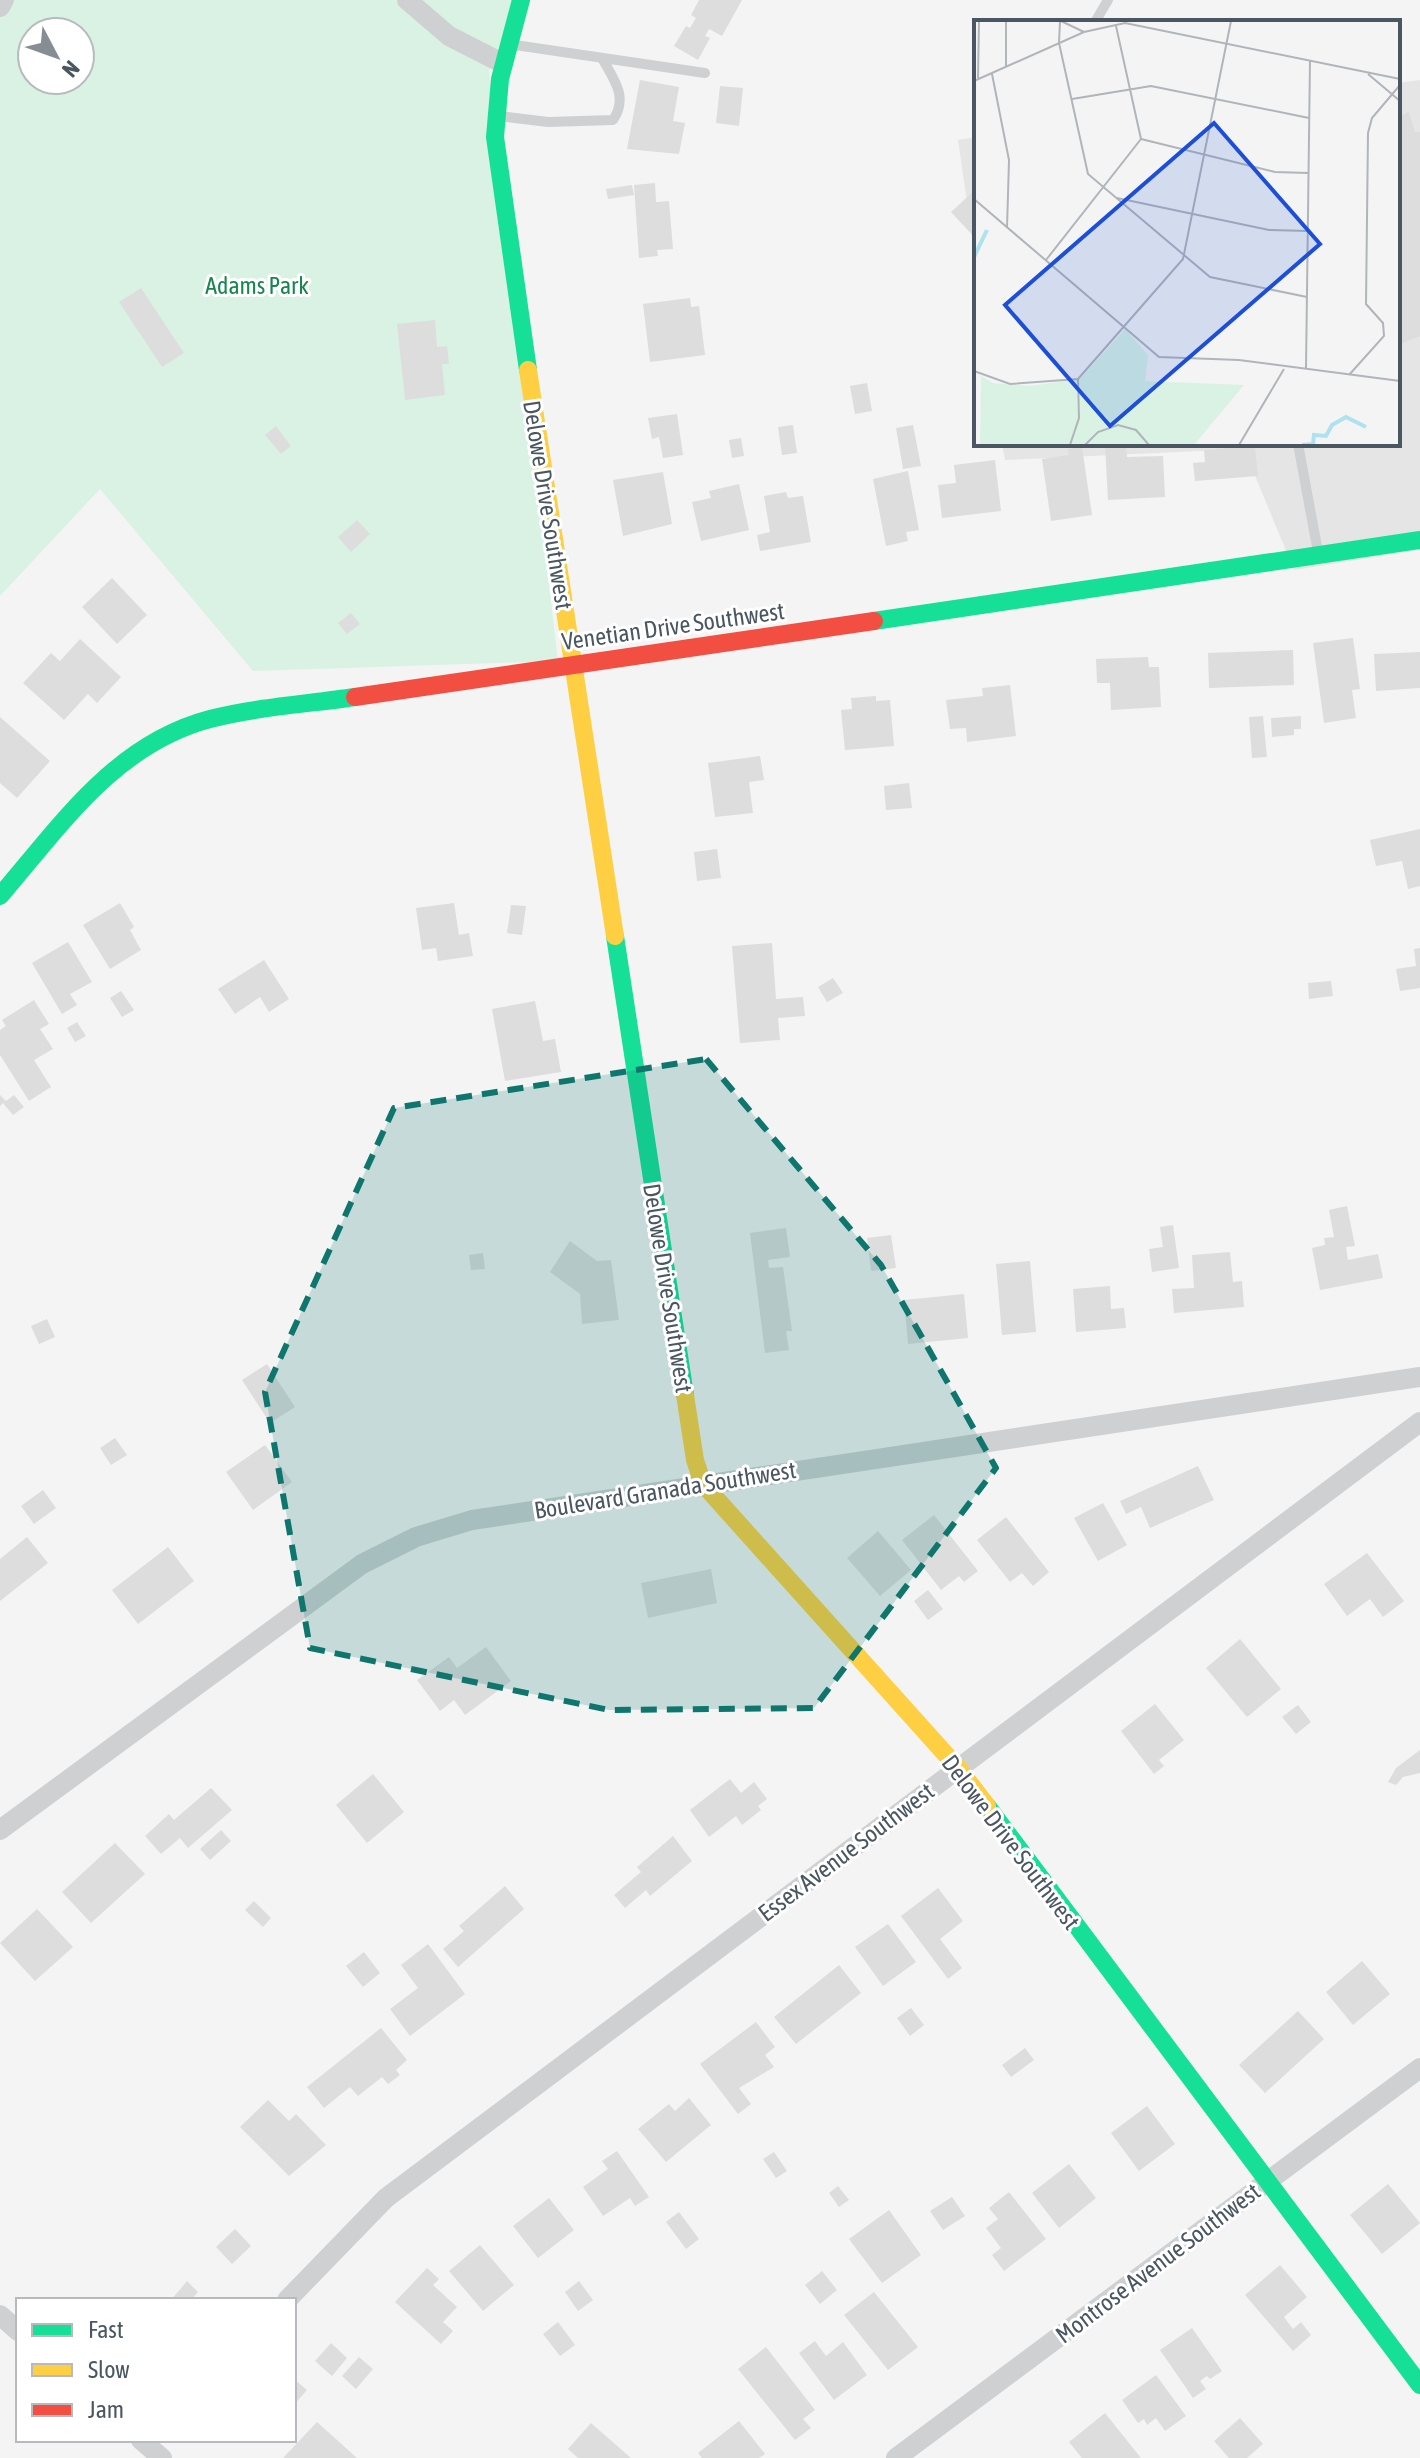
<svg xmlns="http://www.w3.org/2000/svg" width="1420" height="2458" font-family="'Asap Condensed',sans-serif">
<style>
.education{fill:#e6e5e6}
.green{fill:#d9f2e3;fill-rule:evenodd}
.building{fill:#ddddde}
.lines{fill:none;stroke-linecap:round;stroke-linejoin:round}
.lane{stroke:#ced0d2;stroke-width:10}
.street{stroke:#ced0d2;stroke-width:20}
.fast{stroke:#16e098;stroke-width:18}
.slow{stroke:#ffcf43;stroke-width:18}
.jam{stroke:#f24e42;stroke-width:18}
.marked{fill:#0f766e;fill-opacity:0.2;stroke:#0f766e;stroke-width:6;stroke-dasharray:16 10;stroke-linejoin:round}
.labels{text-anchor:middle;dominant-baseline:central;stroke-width:6;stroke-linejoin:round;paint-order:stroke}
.park-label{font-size:24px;fill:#17864f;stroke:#fff}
.street-label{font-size:24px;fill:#4a5661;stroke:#fff}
.inset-river{fill:none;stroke:#aee2f0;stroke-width:4}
.inset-road{fill:none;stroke:#b0b5b9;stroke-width:2}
.view{fill:#1d4ed8;fill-opacity:0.15;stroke:#1d4ed8;stroke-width:4}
.inset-edge{fill:none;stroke:#4a5661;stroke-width:4}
</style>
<rect width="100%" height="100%" fill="#f4f4f4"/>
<path class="education" d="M1420,80v470l-126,20 -50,-121 -239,11 -3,-16h396v-361z
M976,137v128l-18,-125z"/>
<path class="green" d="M0,0h523l-34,71 69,590 -305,10 -153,-182 -100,107zM32,32h48v48h-48z"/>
<path class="building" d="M699,0h43l-20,36 -13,-7 -4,7 5,2 -12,22 -24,-14 12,-20 4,2 6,-10 -5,-3z
M640,80l39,7 -6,34 12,2 -6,31 -52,-5z
M720,86l23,2 -4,38 -23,-3z
M1409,112l6,20h5v204l-22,9v-228z
M655,183l1,19 13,-1 4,48 -16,1 1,6 -19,2 -5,-73z
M632,185l2,10 -26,4 -2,-10z
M976,189v50l-25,-27z
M141,288l43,65 -22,14 -43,-65z
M690,298l1,9 8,-1 6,49 -55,7 -7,-58z
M435,320l2,27 10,-1 2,18h-7l3,31 -40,5 -8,-76z
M867,383l5,28 -17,3 -5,-28z
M677,414l6,41 -20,3 -4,-21 -7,2 -4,-21z
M793,425l4,28 -15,2 -4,-28z
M913,425l8,41 -18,3 -7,-41z
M276,426l15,20 -10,8 -16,-19z
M741,438l3,18 -12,2 -3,-18z
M1126,444l1,13 36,-1 2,41 -57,3 -3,-55z
M1255,446l3,30 -63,5 -2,-18 12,-1 -1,-12z
M1082,447l10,68 -41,6 -9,-62 27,-4 -1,-6z
M995,460l6,51 -59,7 -4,-33 18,-2 -2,-18z
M908,471l11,59 -13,2 2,9 -22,5 -13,-67z
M663,472l9,52 -49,12 -10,-56z
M739,484l10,46 -48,11 -9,-39 19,-4 -2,-7z
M786,492l2,6 15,-2 8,46 -51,9 -3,-16 13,-3 -6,-36z
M357,520l13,14 -19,18 -13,-15z
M112,578l35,37 -30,29 -35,-37z
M351,613l9,11 -13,10 -9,-11z
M1353,638l7,51 -8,1 4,28 -32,5 -11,-80z
M80,639l41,38 -24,26 -9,-9 -24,26 -41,-37 28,-30 9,8z
M1293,650l1,35 -85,3 -1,-35z
M1420,652v36l-44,3 -2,-37z
M1148,657l1,10h10l2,40 -50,3 -1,-27h-13l-1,-24z
M1010,685l6,51 -49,6 -1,-14 -16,1 -4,-29 37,-4 -1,-8z
M876,696v5l14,-1 4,46 -49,4 -4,-40 11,-1 -1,-11z
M1263,716l4,41 -15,1 -3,-41z
M1301,716v13h-7v6l-22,2 -1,-19z
M0,717l50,44 -33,37 -17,-15z
M760,756l4,24 -15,2 4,31 -38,4 -7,-54z
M909,783l3,25 -26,2 -2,-24z
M1420,829v57l-12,3 -6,-28 -26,5 -6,-26z
M717,849l4,29 -24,3 -3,-29z
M120,903l14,24 -4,3 11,20 -31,19 -27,-44z
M454,903l5,32 10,-2 4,23 -35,5 -2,-13 -14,2 -6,-42z
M511,905l15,1 -4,29 -15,-2z
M68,942l24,40 -22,12 7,11 -15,9 -30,-51z
M772,943l4,56 27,-2 2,19 -27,2 2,22 -40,3 -8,-97z
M1420,948v40l-20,3 -4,-22 20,-3 -2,-17z
M264,960l25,39 -20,13 -9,-15 -25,17 -17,-25z
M833,978l10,15 -16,9 -9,-15z
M1331,981l2,15 -24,3 -1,-16z
M121,991l13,19 -12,7 -12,-19z
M34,1000l15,24 -9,5 13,20 -19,11 17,27 -22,14 -29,-46v-25l6,-4 -4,-6z
M535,1001l8,40 12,-2 6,33 -56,9 -13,-72z
M77,1022l9,14 -11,6 -8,-14z
M0,1095l6,6 8,-6 10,12 -11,8 -10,-12 -3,3z
M1347,1206l8,40 -9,1 2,13 30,-6 5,24 -63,12 -8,-42 13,-3 -1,-7 10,-1 -5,-27z
M1173,1225l6,43 -27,4 -3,-23 14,-2 -3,-20z
M786,1228l4,29 -22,3 1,8 14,-1 9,64h-6l3,19 -24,3 -15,-120z
M891,1235l5,33 -25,3 -4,-33z
M570,1241l27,20 14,-1 8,60 -37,4 -2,-30 -30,-22z
M1230,1252l3,30 9,-1 2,26 -70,6 -2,-24 22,-1 -2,-33z
M483,1253l2,16 -14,1 -2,-15z
M1030,1261l6,71 -34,3 -6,-71z
M1110,1286l1,23 13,-1 2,20 -50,4 -3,-43z
M964,1294l4,44 -60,6 -4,-44z
M47,1319l8,18 -16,7 -8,-18z
M267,1364l28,43 -25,16 -28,-43z
M115,1438l12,17 -16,10 -11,-17z
M265,1445l27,37 -39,28 -27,-38z
M1198,1466l16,34 -64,28 -9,-21 -15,7 -6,-13z
M43,1490l13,18 -22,16 -13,-18z
M1103,1503l24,42 -29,16 -24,-43z
M934,1515l44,56 -14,11 -5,-6 -18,14 -39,-50z
M1006,1517l43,55 -16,14 -11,-13 -12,9 -33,-42z
M878,1531l33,39 -31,26 -33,-38z
M27,1537l21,26 -48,38v-42z
M168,1547l26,34 -56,43 -26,-34z
M1367,1553l37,48 -21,16 -13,-18 -23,17 -23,-32z
M711,1569l6,34 -69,15 -7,-35z
M928,1590l15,19 -15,11 -14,-19z
M1240,1639l41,50 -34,28 -41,-49z
M486,1647l25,34 -46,34 -11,-15 -14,11 -23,-31 32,-23 8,11z
M1155,1704l29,36 -25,20 5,6 -10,8 -33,-43z
M1298,1705l13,17 -15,12 -14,-17z
M1420,1750v23l-17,4 -7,8 -8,-3 8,-14z
M373,1774l31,38 -37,31 -31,-38z
M730,1779l11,14 13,-11 13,17 -9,7 3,4 -19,15 -6,-9 -27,21 -19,-27z
M211,1788l21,22 -44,38 -8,-10 -19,16 -16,-18 24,-22 5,6z
M221,1830l10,11 -21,19 -10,-11z
M673,1836l19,25 -42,35 -4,-6 -21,18 -11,-13 27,-23 -4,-5z
M115,1843l30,31 -54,49 -29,-31z
M505,1886l19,23 -66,58 -15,-18 21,-18 -5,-5z
M938,1888l25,33 -23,18 22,29 -14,11 -47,-63z
M254,1901l17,17 -8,9 -18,-17z
M37,1909l36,38 -38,34 -35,-38z
M888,1924l28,38 -33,24 -28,-39z
M428,1944l37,50 -55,42 -20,-27 28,-21 -17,-23z
M364,1952l16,21 -17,14 -17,-21z
M1362,1961l28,33 -37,31 -27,-33z
M839,1965l22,28 -65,51 -22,-27z
M911,2008l13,17 -14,11 -13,-18z
M1298,2011l26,28 -59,54 -26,-28z
M756,2022l19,25 -10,8 9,12 -35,21 12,16 -13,10 -38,-50z
M381,2028l26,32 -11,10 4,5 -12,9 -6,-7 -24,19 -8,-9 -26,21 -17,-21z
M1025,2048l9,12 -23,17 -9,-12z
M689,2098l22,27 -45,37 -28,-33 31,-25 6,7z
M268,2100l21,21 7,-7 30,31 -37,31 -49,-49z
M1147,2106l28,38 -36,27 -28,-38z
M617,2151l32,46 -14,9 -5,-8 -27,18 -20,-29 25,-18 -6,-8z
M774,2152l13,19 -11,7 -13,-19z
M1069,2164l27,34 -37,30 -27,-35z
M1388,2184l32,39 -38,31 -32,-39z
M838,2186l11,14 -10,7 -10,-14z
M1009,2192l37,47 -42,32 -12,-16 9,-7 -15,-20 12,-9 -9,-11z
M952,2197l13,19 -22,14 -13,-19z
M549,2198l25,32 -36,28 -25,-32z
M889,2210l32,45 -39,28 -33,-44z
M679,2212l20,27 -13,10 -20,-27z
M235,2229l16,17 -19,18 -16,-17z
M480,2245l34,40 -31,26 -34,-40z
M1280,2265l27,32 -23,20 9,12 8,-7 10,13 -18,16 -48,-56z
M427,2268l12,11 -6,6 24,22 -14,15 10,9 -12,13 -46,-42z
M822,2271l15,19 -17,14 -15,-19z
M187,2281l11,11 -7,8h-20z
M579,2281l14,19 -15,11 -13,-19z
M874,2292l44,55 -30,23 -44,-55z
M558,2322l17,23 -15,11 -17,-22z
M1192,2328l30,43 -12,8 -3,-3 -7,5 6,8 -13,9 -33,-48z
M815,2341l11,15 17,-14 24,33 -33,25 -35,-47z
M331,2343l16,15 -15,18 -17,-15z
M766,2347l49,63 -12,9 8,9 -16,12 -57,-71z
M359,2357l14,12 -17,20 -14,-13z
M1156,2375l30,41 -21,15 -9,-13 -9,7 -3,-6 -6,4 -16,-23z
M294,2379l13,11 -13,15z
M1105,2413l36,45h-59l-13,-16z
M1240,2418l23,26 -16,14h-18l-15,-17z
M739,2421l26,33 -6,4h-57l-4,-5z
M317,2422l40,36h-74z
M591,2423l40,35h-53l-10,-9z"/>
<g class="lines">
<path class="lane" d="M1095,22l13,-22
M508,44l197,29
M499,116l49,6 65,-2c15,-22 2,-39 -10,-60
M1298,444l20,108"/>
<path class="street" d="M407,0l42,36 51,26
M0,7l4,-7
M0,1830l362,-266 54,-27 56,-17 948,-143
M287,2300l99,-102 1034,-776
M0,2315l18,16
M141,2440l21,18
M896,2458l524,-390"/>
<path class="fast" d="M521,0l-21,79 -5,58 33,233
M874,621l546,-81
M0,896c61,-71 115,-152 210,-177 47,-12 98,-15 145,-22
M615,936l70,459
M987,1806l433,579"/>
<path class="slow" d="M528,370l87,566
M685,1395l10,65 8,24 255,284 29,38"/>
<path class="jam" d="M355,697l519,-76"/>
</g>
<path class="marked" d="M706,1059l175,206 115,203 -182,240 -205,2 -299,-62 -45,-256 129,-284z"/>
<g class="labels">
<g class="park-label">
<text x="257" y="285">Adams Park</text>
</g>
<g class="street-label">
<text transform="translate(548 505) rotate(81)">Delowe Drive Southwest</text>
<text transform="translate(673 626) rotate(-8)">Venetian Drive Southwest</text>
<text transform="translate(668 1288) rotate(81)">Delowe Drive Southwest</text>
<text transform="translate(665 1490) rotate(-9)">Boulevard Granada Southwest</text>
<text transform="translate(1011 1842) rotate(53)">Delowe Drive Southwest</text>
<text transform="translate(846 1852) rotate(-37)">Essex Avenue Southwest</text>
<text transform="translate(1158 2263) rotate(-37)">Montrose Avenue Southwest</text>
</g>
</g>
<g transform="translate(974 20)">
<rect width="426" height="426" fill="#f4f4f4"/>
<path d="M151,309l23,26 -3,26 99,4 -50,60h-214l1,-69 12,7 37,3 50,-7z" fill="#d9f2e3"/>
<path class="inset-river" d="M0,237l13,-27M328,425l11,-1 1,-9 12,1 6,-11 14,-8 20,10"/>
<path class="inset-road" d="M86,1l-1,22 29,131 122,103 97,20M87,1l23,11M142,6l25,113M32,47v-46M18,54l17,86 -2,68M394,54l32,27M4,58l1,-57M0,61l110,-49 41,-9 275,56M98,79l79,-13 158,32M167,119l134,33 33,1M143,178l152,32 39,1M0,179l185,158 80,3 161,21M72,240l95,-121M332,349l4,-309M0,351l36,13 68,-5 105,-120 48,-238M375,355l35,-39 -1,-13 -17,-19 2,-171 4,-15 28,-33M96,425l9,-27 -1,-39M111,425l13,-13 20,-7 18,5 13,15M265,425l45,-76"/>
<path class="view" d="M240,103l106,121 -210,182 -105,-121z"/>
<rect width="426" height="426" class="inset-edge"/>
</g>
<rect x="16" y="2298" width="280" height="144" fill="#ffffff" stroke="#b7bbc0" stroke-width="2"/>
<rect x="32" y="2324" width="40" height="12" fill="#16e098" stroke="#b7bbc0" stroke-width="2"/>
<text x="88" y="2338" font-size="24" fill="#4a5661">Fast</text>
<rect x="32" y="2364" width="40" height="12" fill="#ffcf43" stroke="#b7bbc0" stroke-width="2"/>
<text x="88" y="2378" font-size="24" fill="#4a5661">Slow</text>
<rect x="32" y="2404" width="40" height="12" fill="#f24e42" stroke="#b7bbc0" stroke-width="2"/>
<text x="88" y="2418" font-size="24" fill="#4a5661">Jam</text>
<g transform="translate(56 56) rotate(131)"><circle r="38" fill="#ffffff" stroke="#b7bbc0" stroke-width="2"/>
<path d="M0-6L14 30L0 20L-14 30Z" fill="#868d94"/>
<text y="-12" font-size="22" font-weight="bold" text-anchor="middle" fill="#4a5661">N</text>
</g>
</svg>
